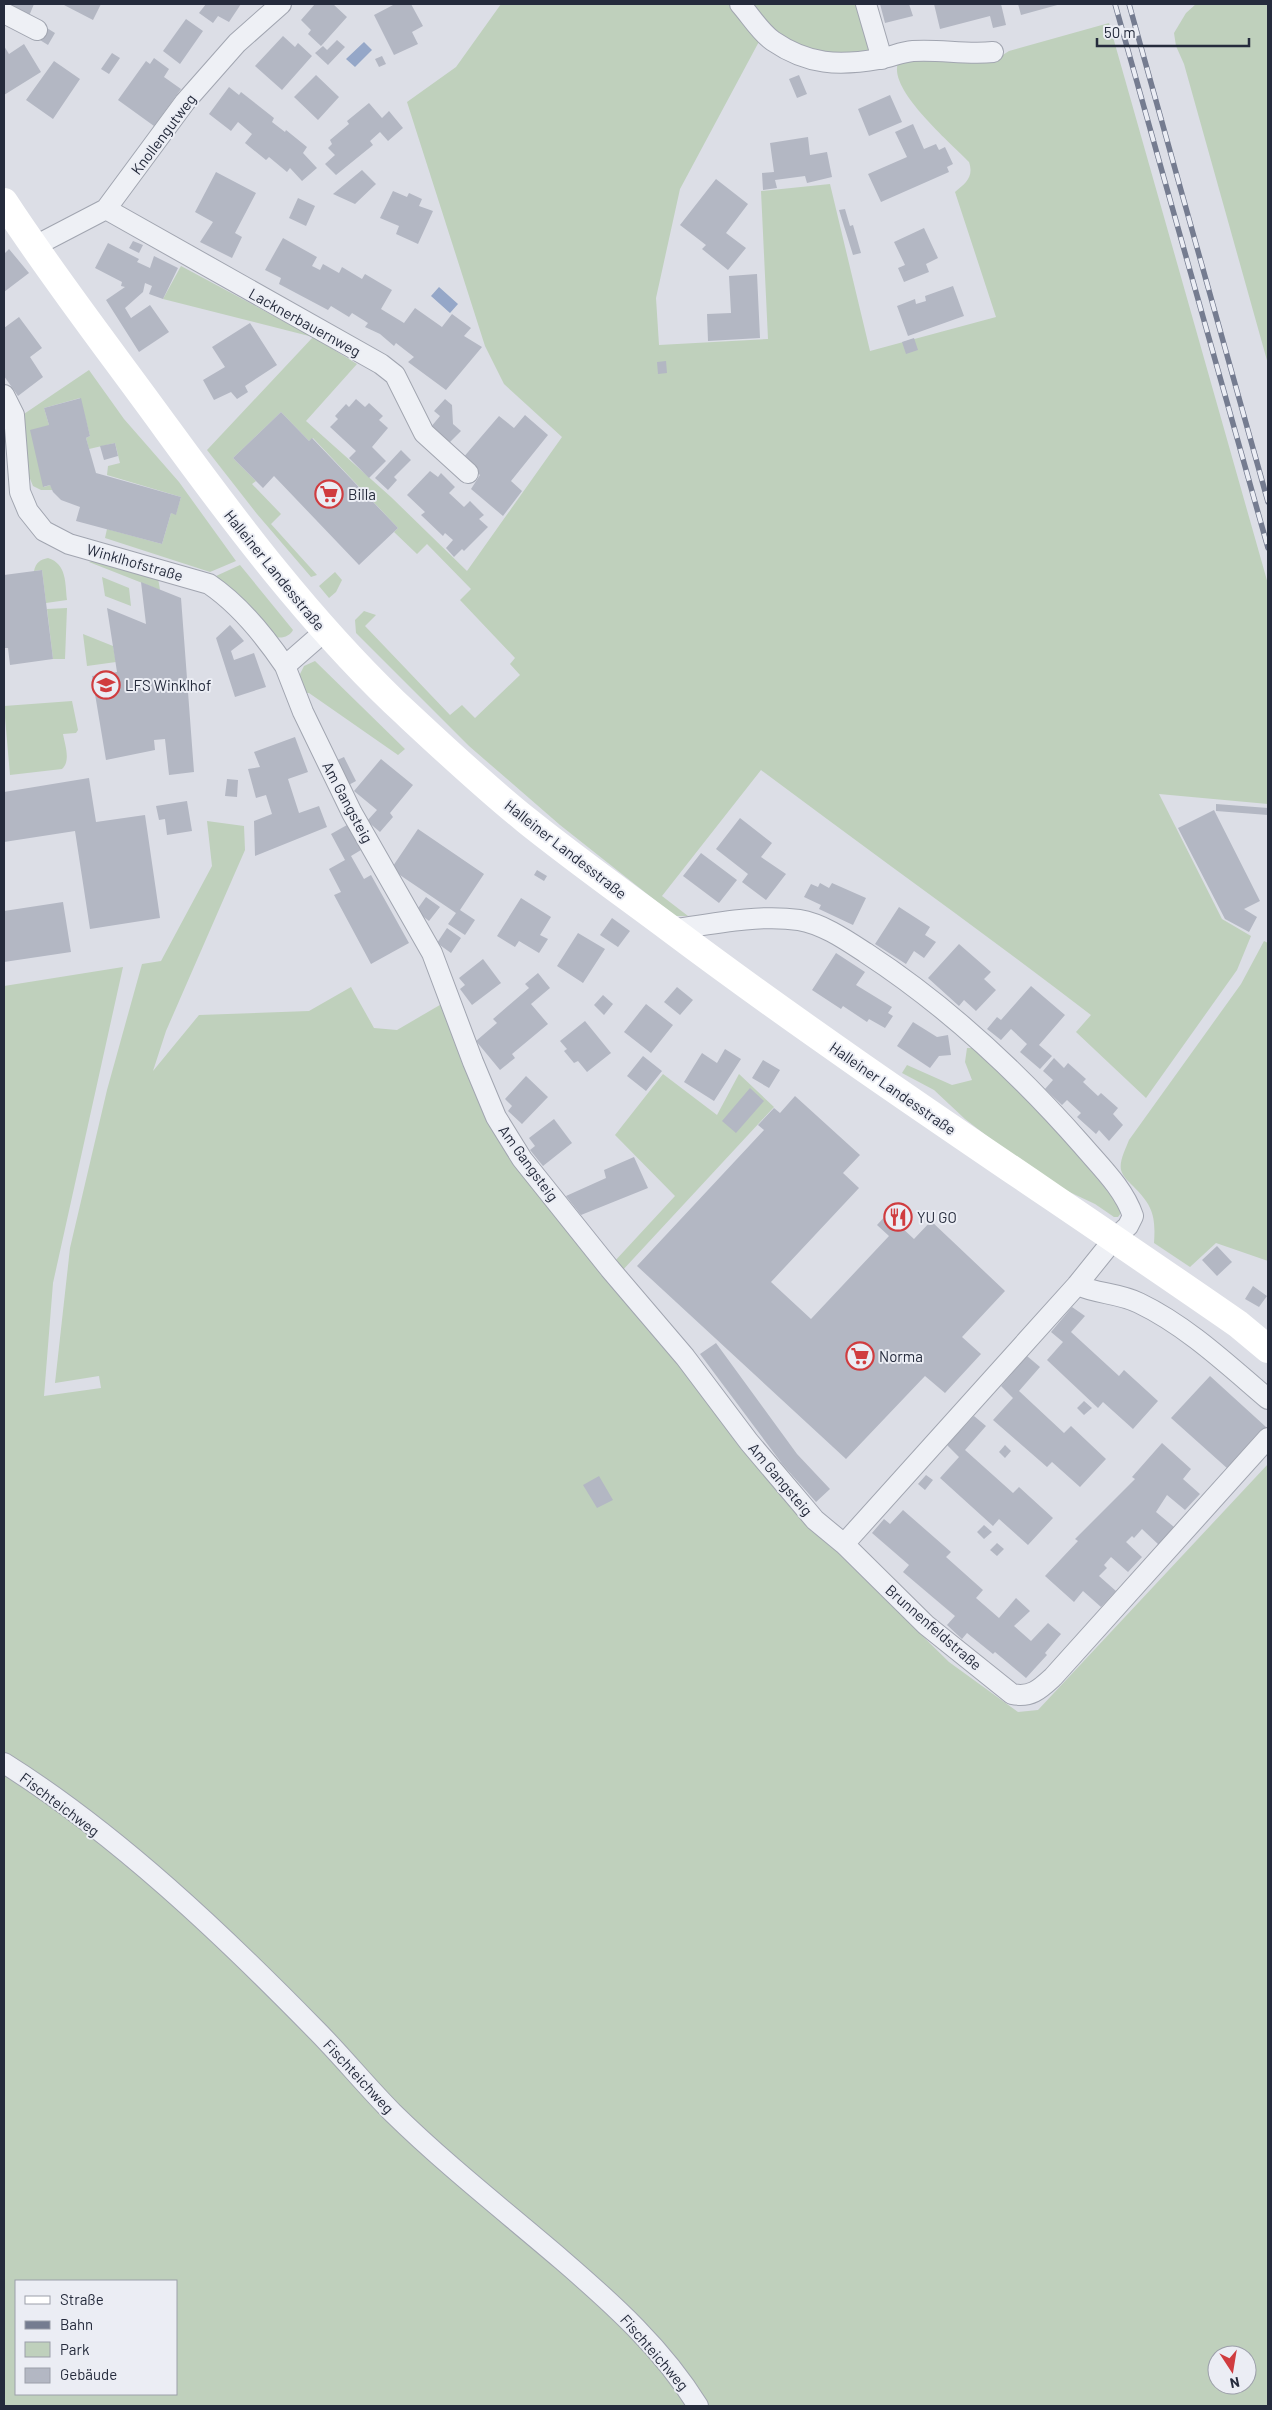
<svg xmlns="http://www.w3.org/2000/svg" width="1272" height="2410" font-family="Barlow,sans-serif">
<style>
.green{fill:#bfd0bc;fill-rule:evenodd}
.water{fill:#95a7c8}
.building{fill:#b3b7c3}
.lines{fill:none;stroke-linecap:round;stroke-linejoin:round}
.minor-casing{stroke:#a1a5b0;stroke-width:22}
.minor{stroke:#eef0f5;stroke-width:20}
.secondary{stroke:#fff;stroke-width:28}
.rail-casing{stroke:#757c90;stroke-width:5.5}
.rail{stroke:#ebedf4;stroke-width:4;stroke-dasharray:11;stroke-linecap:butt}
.labels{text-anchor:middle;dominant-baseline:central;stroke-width:4;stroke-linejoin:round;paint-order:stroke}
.street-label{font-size:15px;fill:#252b3c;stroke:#ebedf4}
.poi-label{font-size:15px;fill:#252b3c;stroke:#ebedf4;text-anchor:start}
</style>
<rect width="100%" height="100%" fill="#dcdee6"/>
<path class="green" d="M501,4h231l30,32 -82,153 -24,109 3,47 109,-6 -7,-148 69,-7 40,167 126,-34 -41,-125c11,-9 19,-15 14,-30 -18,-19 -81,-72 -71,-99l9,-2 91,-3 11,-7 100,-28 159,561v220l-109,-10 63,125 29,17 -14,34 -91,128 -70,-66 15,-17c-109,-84 -221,-163 -330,-245l-99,126 26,20h-13l-115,-91 -91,-79 -113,-113 -1,-13 9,-9 12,4 -11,11 85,89 12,-10 13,13 45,-43 -10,-11 5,-6 -55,-58 11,-11 -44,-45 -10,10 -23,-22 4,-4 -85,-90 -4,3 -28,-29 -48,46 23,23 -4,3 29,30 -10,10 46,51 -6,2 -54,-63 -50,-64 106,-113 -150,-38 18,-33 132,71 44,27 -51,57 85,76 76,74 95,-134 -58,-53 -19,-38 -78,-244 49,-35z
M751,4h106l13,46 -3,3c-12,1 -27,4 -39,2 -32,-4 -58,-27 -77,-51z
M1196,4h72v360l-84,-300 -8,-18 -2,-13 12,-20z
M89,370l35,49 55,63 57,79 -26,11 -105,-34 2,-9 55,15 9,-31 5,1 5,-17 -74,-22 1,-9 12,-3 -5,-20 -26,6 -3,-11 4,-2 -10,-38 -36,10 5,17 -5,62 6,-2 3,5h-12l-8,-4 -7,-17 -8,-51z
M48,558c19,6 17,25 19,42l-21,3 -4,-33 -8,1c2,-9 6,-11 14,-13z
M95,560l63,18 2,12 -71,-28z
M240,565l53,65c-3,6 -11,9 -17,7l-60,-61z
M335,572l7,8 -6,12 -7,6 -10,-12z
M102,577l27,11 2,18 -26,-10z
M67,608l-2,51h-12l-6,-50z
M83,634l30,12 3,16 -29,4z
M315,661l90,88 -7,6 -89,-62h-4l-7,-15 6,-12z
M72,701l6,29 -2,3 -13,1c2,11 8,27 -1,35l-52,6 -6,-69z
M207,821l37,5 1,24 -79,181 -13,40 46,-56 110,-4 42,-24 23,41 23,2 48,-28 45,118 220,279 47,67 77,83 115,113 69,50 20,-2 230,-246v942h-564l-295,-285 -187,-193 -218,-169v-773l119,-19 -70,316 -9,113 57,-8 -2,-12 -44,7 15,-135 37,-158 35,-126 19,-3 51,-95zM1217,2355h30v30h-30z
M1264,941l4,2v318l-52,-18 -26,24 -36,-24c2,-28 -2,-38 -21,-57 -4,-4 -10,-9 -12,-16 -2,-9 5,-22 8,-30l112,-156z
M967,1048h8c53,50 100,101 146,160v5l-3,4h-4l-19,-13 -51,-24 -79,-61 -31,-29 -32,-17 5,-8 45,20 20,-5 -7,-18z
M663,1074l54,41 22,-41 35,33 -153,165 -8,-9 62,-67 -60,-61z
M4,1770l136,98 480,450 70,88h-686zM16,2281h160v113h-160z"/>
<path class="water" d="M364,42l8,8 -17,17 -9,-8z
M439,287l19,17 -8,9 -19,-17z"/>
<path class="building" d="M4,4h30l-5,12z
M65,4h36l-8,16 -29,-15z
M206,4h35l-12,18 -11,-6 -5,7 -14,-10z
M315,4h18l14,13 -26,29 -13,-12 3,-4 -10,-10z
M395,4h16l12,22 -11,6 6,12 -24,11 -20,-40z
M880,4h29l4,12 -28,7z
M934,4h67l5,21 -13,3 -3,-12 -50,13z
M1018,4h43l-40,11z
M186,19l17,12 -23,33 -17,-13z
M42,25l13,8 -7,12 -13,-8z
M283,36l12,11 3,-4 14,13 -30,34 -27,-24z
M337,40l8,7 -17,18 -13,-12 8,-7 4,4z
M24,44l17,28 -37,23v-49l5,8z
M112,53l8,5 -11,16 -8,-5z
M382,56l4,8 -7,3 -4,-8z
M154,58l15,11 -5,8 17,12 -27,37 -36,-26 28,-39 4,3z
M54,61l26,18 -27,40 -27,-19z
M316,75l23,22 -21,23 -24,-23z
M799,75l8,19 -10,4 -8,-19z
M229,87l10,8 2,-3 33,26 -2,4 13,10 1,-2 21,17 -4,6 14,15 -15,13 -12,-13 -3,4 -18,-15 -3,3 -21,-17 7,-9 -14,-12 -7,9 -22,-17z
M890,95l12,27 -33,14 -11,-27z
M369,103l13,15 7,-7 14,17 -15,13 -8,-9 -10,9 3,4 -37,30 -11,-11 10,-9 -7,-7 4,-4 -2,-4 19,-16 -2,-3z
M913,124l11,25 12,-5 3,6 6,-3 8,17 -6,3 2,5 -68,30 -13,-28 39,-17 -12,-25z
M808,137l2,18 17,-3 5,25 -25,6 -2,-7 -30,4 2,8 -14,2 -1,-17 12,-1 -4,-29z
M362,170l14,14 -21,20 -22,-10z
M216,172l40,21 -21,40 7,4 -10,21 -32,-16 13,-20 -18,-10z
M716,179l32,25 -22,29 20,15 -18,22 -26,-21 4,-4 -26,-20z
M393,191l14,6 2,-4 13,6 -3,7 14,5 -15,33 -22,-10 3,-8 -19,-8z
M298,198l17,8 -9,20 -17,-8z
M845,209l5,17 3,-1 8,28 -8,2 -14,-45z
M924,228l14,30 -12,6 3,8 -25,10 -6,-14 7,-3 -11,-23z
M283,238l34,19 -5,9 8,4 3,-6 16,9 3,-6 20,12 3,-5 27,16 -11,19 23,14 11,-15 27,19 10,-13 19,14 -7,8 18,11 -36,43 -38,-28 6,-5 -18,-14 -2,3 -14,-12 -15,-7 3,-4 -16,-10 -3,4 -18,-11 -3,4 -49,-26 2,-6 -16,-8z
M133,241l10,4 -4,8 -10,-5z
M108,243l31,16 -2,3 13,6 4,-12 24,12 -15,31 -14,-5 3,-8 -7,-3 -2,9 -18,16 6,10 19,-13 19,27 -30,20 -33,-52 19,-13 -4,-1 1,-4 -27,-14z
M9,249l20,24 -25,19v-38z
M757,274l3,64 -52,3 -1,-27 24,-1 -2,-37z
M953,286l11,30 -56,20 -11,-30 18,-7 1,5 10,-3 -1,-5z
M19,317l23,31 -12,9 13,20 -25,19 -14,-20v-48z
M250,323l27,42 -32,21 3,6 -11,7 -6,-7 -17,8 -11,-20 22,-13 -13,-20z
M914,338l4,12 -12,4 -4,-12z
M666,361l1,12 -9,1 -1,-12z
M81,398l9,38 -4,2 10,35 85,24 -5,18 -5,-2 -9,31 -86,-23 4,-14 -19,-7 -8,-8 -3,-7 -7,2 -13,-57 19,-5 -5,-17z
M356,399l9,8 4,-4 14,13 -4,4 9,8 -16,19 14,14 -17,17 -20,-20 7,-7 -26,-24 8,-8 -3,-3 11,-12 3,3z
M445,399l7,6 1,19 8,7 -13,13 -18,-16 10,-12 -6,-5z
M281,412l28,29 3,-3 86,90 -39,37 -85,-89 -11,12 -30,-30z
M525,415l23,20 -37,46 11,10 -19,25 -32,-27 9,-14 -18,-16 37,-43 15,12z
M115,443l3,13 -14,4 -4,-14z
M401,450l10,10 -17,17 3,3 -9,10 -13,-12z
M430,471l8,6 3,-4 14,14 -6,6 15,14 6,-6 14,14 -5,4 9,8 -24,24 -2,-2 -8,8 -8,-9 7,-8 -8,-7 -2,3 -22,-21 4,-3 -18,-17z
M42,570l11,89 -43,6 -2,-17h-4v-73z
M141,582l40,16 13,174 -25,3 -4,-36 -11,1 1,10 -49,10 -14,-84 25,-4 -10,-64 39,16z
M230,625l14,16 -13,10 3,9 20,-7 12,34 -31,10 -19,-59z
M295,737l13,35 -20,7 11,34 20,-7 8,21 -72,29 -1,-35 18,-7 -6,-19 -10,3 -8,-29 12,-2 -6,-15z
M344,757l12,24 -11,6 -12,-25z
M381,759l32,26 -23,28 3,4 -13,15 -13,-11 10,-11 -23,-19z
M89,778l7,44 49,-7 15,103 -70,11 -15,-98 -71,11v-50z
M227,779l11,1 -1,17 -12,-1z
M187,801l5,30 -25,4 -2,-16 -6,1 -3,-14z
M1216,804l52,4v7l-52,-4z
M1214,810l46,91 -16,8 13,8 -8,15 -24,-13 -47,-91z
M740,818l32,25 -11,14 25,17 -20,26 -24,-18 6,-8 -32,-25z
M347,825l14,25 -10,6 13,23 7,-4 38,68 -38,21 -37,-69 7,-3 -12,-23 16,-9 -14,-26z
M418,829l66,45 -24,36 15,10 -10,15 -17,-11 8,-11 -65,-44z
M701,853l36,27 -18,23 -36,-27z
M537,870l10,6 -3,5 -10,-6z
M820,883l9,5 3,-5 34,15 -13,27 -34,-16 2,-4 -17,-8 7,-13 7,3z
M426,897l14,10 -11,14 -13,-10z
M521,898l30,19 -11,18 8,4 -9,14 -20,-12 -4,6 -18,-11z
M63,902l8,50 -67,10v-51z
M899,907l31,20 -5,8 11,7 -12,16 -10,-7 -8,13 -31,-20z
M612,918l18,13 -12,16 -18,-12z
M447,928l14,10 -10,15 -14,-10z
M578,933l27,16 -22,34 -26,-17z
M959,944l32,28 -7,7 12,11 -20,21 -12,-11 -5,6 -31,-28z
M836,953l29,19 -9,13 36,22 -4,6 5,3 -8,12 -16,-9 -2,3 -24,-16 -2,3 -29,-19z
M483,959l18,24 -29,22 -12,-16 5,-4 -6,-7z
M538,973l12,15 -19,16 17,20 -36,30 3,4 -15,12 -24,-29 21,-18 -4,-4 36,-31 -4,-4z
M1031,986l34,29 -26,30 13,11 -12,13 -20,-17 7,-8 -16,-15 -10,11 -14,-11 10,-12 4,3z
M677,987l16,13 -13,15 -16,-13z
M603,995l10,9 -9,11 -10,-10z
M646,1004l27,21 -22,28 -27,-21z
M585,1021l26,32 -24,19 -9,-11 -4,2 -10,-12 3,-2 -7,-8z
M913,1022l24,15 11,-2 3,20 -12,1 -9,12 -33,-22z
M725,1049l16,10 -27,42 -30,-19 18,-29 15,10z
M643,1056l19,15 -16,20 -19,-15z
M1054,1058l10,10 4,-5 18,16 -3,3 15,14 3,-3 17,15 -5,6 10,11 -14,16 -10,-11 -3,4 -19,-17 4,-4 -14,-13 -5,5 -17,-16 8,-9 -10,-9z
M763,1060l17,10 -11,18 -17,-10z
M526,1076l22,21 -26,27 -14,-13 4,-5 -7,-7z
M750,1088l14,13 -28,32 -14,-12z
M795,1096l65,59 -17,18 16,15 -88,94 40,37 78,-83 -12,-11 10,-11 27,25 17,-18 74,70 -43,46 19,17 -36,39 -20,-17 -79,83 -209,-193 127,-136 -6,-5 16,-17 6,5z
M554,1119l18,24 -29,23 -13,-16 5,-4 -6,-8z
M634,1157l14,31 -67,27 -15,-19 40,-18 -2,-8z
M899,1202l10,9 -11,11 -12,-12 5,-6 3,3z
M1217,1246l15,16 -15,14 -15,-16z
M1253,1286l14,10 -8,11 -14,-8z
M1072,1307l13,9 -14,16 48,44 5,-6 34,31 -25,28 -30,-27 -5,6 -51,-48 16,-18 -12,-10z
M716,1343l81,111 33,35 -14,13 -33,-37 -83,-111z
M1027,1356l13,11 -21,24 45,42 7,-7 35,33 -26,28 -28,-25 -5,5 -54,-47 20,-22 -12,-12z
M1210,1376l56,51 -38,42 -57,-51z
M1084,1401l8,7 -8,7 -7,-7z
M974,1416l12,10 -21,24 48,43 6,-6 34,31 -25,27 -29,-26 -6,7 -53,-48 19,-21 -12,-12z
M1162,1443l29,26 -8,10 17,15 -15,16 -18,-15 -11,17 18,15 -15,18 -17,-16 -8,9 -2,-2 -6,6 16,15 -14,15 -17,-15 -7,8 3,3 -8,8 17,15 -15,16 -18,-16 -9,11 -29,-26 33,-35 -3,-2 60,-60 -3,-2z
M1005,1445l6,6 -6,7 -6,-6z
M926,1475l7,5 -8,10 -7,-6z
M599,1476l14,24 -16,8 -14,-23z
M903,1510l48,42 -5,5 37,33 -7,8 23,20 17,-20 14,13 -16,15 17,15 17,-18 13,11 -16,19 2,2 -21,23 -31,-26 -2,2 -26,-21 -5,6 -15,-14 8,-9 -52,-44 6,-7 -37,-32 12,-14 6,5z
M984,1525l8,7 -8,7 -7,-7z
M997,1543l7,6 -7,7 -7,-6z"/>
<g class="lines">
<g class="minor-casing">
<path id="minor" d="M740,4c10,11 20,28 33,37 35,24 66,25 106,18 12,-2 22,-7 34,-8 27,-2 53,4 80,1
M866,4l16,55
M4,13l33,17
M106,209l275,155 14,11 29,58 44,40
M33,247l73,-38 79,-107 52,-59 44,-39
M4,395l10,20 6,77 8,19 16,20 25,13 140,40c31,21 55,51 76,82l40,-35
M285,666l18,46 49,101 80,140 41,109 23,55 26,42 88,110 75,88 64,85 66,78 29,24 82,81 86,69c19,4 28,-5 41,-17l215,-239
M671,930c40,-6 88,-16 128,-10 24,4 47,20 67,33 81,53 153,120 217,193 18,21 41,43 50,70l-5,10 -14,13 -37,46 -233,259
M1077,1285c20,9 42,8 62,18 48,23 89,62 129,96
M4,1763c113,71 218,171 311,266 27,27 51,57 78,84 53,52 113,99 169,147 51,44 101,89 136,146"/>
</g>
<use href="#minor" class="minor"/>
<path class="secondary" d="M4,202c51,78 108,151 163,227 70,96 141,190 227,273 43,40 86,81 132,118 46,37 95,72 142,107 185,139 380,265 570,397l30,25"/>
<g class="rail-casing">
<path id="rail" d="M1115,4l153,544
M1129,4l139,498"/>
</g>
<use href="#rail" class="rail"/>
</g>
<defs>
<g id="supermarket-ring" transform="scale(1.4375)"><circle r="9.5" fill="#ebedf4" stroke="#d03c3f" stroke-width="1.5"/><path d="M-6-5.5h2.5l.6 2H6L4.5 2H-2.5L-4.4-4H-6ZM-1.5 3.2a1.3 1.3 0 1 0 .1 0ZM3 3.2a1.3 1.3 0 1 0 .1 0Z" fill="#d03c3f"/></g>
<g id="school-ring" transform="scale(1.4375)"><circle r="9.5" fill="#ebedf4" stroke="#d03c3f" stroke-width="1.5"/><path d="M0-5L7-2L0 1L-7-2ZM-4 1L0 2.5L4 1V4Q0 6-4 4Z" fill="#d03c3f"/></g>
<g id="restaurant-ring" transform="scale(1.4375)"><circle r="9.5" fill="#ebedf4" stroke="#d03c3f" stroke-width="1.5"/><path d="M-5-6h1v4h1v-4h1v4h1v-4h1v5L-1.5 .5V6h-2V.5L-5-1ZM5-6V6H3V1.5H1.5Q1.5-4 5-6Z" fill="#d03c3f"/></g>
</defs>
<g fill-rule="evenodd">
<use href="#supermarket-ring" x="329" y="494"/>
<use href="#school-ring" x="106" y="685"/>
<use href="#restaurant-ring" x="898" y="1217"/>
<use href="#supermarket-ring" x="860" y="1356"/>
</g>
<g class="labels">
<g class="street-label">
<text transform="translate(163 134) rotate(-53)">Knollengutweg</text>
<text transform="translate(305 322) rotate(29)">Lacknerbauernweg</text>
<text transform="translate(135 562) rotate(16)">Winklhofstraße</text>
<text transform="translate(275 570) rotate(51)">Halleiner Landesstraße</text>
<text transform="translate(348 802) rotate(62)">Am Gangsteig</text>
<text transform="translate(566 849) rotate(38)">Halleiner Landesstraße</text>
<text transform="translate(893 1088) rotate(35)">Halleiner Landesstraße</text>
<text transform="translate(529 1163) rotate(54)">Am Gangsteig</text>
<text transform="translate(781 1479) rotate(50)">Am Gangsteig</text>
<text transform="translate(934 1627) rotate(41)">Brunnenfeldstraße</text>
<text transform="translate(60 1804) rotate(37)">Fischteichweg</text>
<text transform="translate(359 2076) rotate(47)">Fischteichweg</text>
<text transform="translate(655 2352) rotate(49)">Fischteichweg</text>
</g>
<g class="poi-label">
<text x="348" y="494">Billa</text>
<text x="125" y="685">LFS Winklhof</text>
<text x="917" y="1217">YU GO</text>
<text x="879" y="1356">Norma</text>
</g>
</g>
<rect width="1272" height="2410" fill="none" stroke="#252b3c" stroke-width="10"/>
<rect x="15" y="2280" width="162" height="115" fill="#ebedf4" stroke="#9c9faa"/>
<rect x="25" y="2296" width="25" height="8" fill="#ffffff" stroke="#9c9faa"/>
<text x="60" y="2305" font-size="15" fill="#252b3c">Straße</text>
<rect x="25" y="2321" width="25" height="8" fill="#757c90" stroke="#9c9faa"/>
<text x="60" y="2330" font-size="15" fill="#252b3c">Bahn</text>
<rect x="25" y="2342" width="25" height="15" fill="#bfd0bc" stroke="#9c9faa"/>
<text x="60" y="2355" font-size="15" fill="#252b3c">Park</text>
<rect x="25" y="2368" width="25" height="15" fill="#b3b7c3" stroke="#9c9faa"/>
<text x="60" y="2380" font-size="15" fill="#252b3c">Gebäude</text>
<g transform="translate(1232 2370) rotate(168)"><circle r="24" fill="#ebedf4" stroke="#9c9faa"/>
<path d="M0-4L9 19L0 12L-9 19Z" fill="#d03c3f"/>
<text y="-8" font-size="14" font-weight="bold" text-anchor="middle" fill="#252b3c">N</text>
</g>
<path d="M1097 38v8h152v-8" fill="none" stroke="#252b3c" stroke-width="2.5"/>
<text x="1104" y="38" font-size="15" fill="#252b3c" stroke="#ebedf4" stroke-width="4" paint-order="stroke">50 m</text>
</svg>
